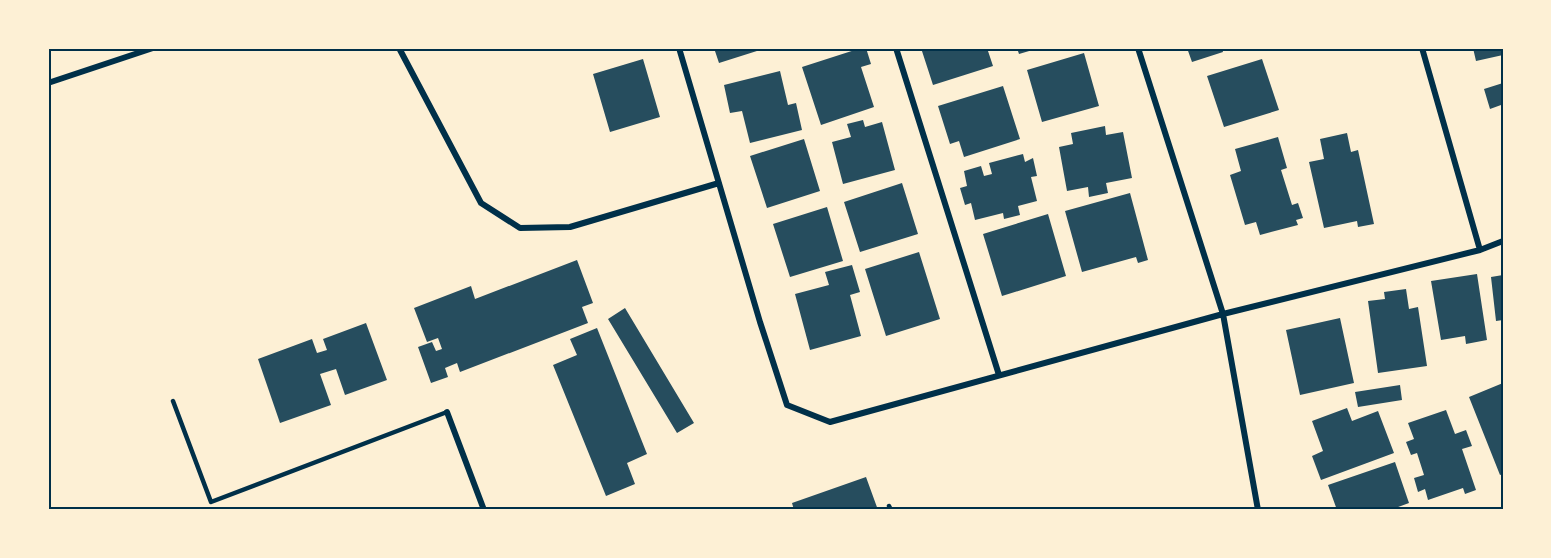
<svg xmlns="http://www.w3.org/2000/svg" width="1551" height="558" font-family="Barlow,sans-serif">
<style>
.building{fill:#264d5e}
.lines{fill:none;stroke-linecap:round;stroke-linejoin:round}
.service{stroke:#003049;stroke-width:4.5}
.minor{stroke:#003049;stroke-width:6}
.neatline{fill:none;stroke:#003049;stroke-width:2}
</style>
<rect width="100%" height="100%" fill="#fdf0d5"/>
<path class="building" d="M714,48h52l-47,15z
M861,48h5l5,16 -10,3 13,40 -53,18 -19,-58z
M921,48h66l6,18 -60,19z
M1017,48h19v1l-17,5z
M1187,48h35l1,4 -31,10z
M1473,48h30v7l-27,6z
M1084,53l15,53 -57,16 -15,-52z
M643,59l17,58 -50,15 -17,-58z
M1262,59l17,51 -55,17 -17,-51z
M780,71l8,34 8,-2 6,27 -52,13 -8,-32 -12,2 -6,-28z
M1503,83v28l-2,-6 -11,4 -6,-20z
M1003,86l17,53 -56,18 -5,-16 -9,3 -12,-38z
M863,120l2,7 17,-5 13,48 -52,14 -11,-42 19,-5 -4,-13z
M1105,126l1,9 17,-3 9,46 -26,5 2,10 -19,4 -1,-10 -21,4 -8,-44 14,-3 -2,-11z
M1347,133l4,19 7,-2 16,74 -16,3 -1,-6 -33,7 -15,-66 15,-3 -4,-20z
M1278,137l9,31 -6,2 11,35 6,-2 5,15 -7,2 2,5 -38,10 -4,-13 -11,3 -15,-50 11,-4 -6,-22z
M804,139l16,52 -53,17 -17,-52z
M1023,154l2,8 8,-4 4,18 -6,1 6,24 -19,5 2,9 -16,4 -1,-6 -28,7 -4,-17 -6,2 -5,-17 7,-2 -3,-15 17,-5 3,10 8,-2 -3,-11z
M902,183l16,51 -58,18 -16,-50z
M1130,193l18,67 -10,3 -2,-6 -54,15 -17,-61z
M827,207l16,54 -53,16 -17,-53z
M1048,214l18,62 -64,20 -19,-62z
M919,252l21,67 -54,17 -21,-67z
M577,260l16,43 -11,4 6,16 -128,49 -3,-9 -12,5 3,9 -17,6 -13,-36 14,-5 4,9 6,-2 -4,-11 -11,4 -13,-34 57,-22 4,13z
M852,265l8,27 -10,3 11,41 -51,14 -15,-56 34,-9 -4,-13z
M1477,274l10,66 -21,4 -1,-8 -24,4 -10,-59z
M1503,275v45l-7,1 -5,-44z
M1406,289l3,20 9,-2 9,59 -49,7 -10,-72 17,-2 -1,-7z
M625,308l69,115 -17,10 -69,-114z
M1340,318l14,65 -54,12 -14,-65z
M366,323l21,57 -42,15 -9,-26 -16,5 11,31 -51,18 -22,-64 54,-20 5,14 10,-3 -4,-11z
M597,328l50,126 -20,9 8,21 -29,12 -53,-131 24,-10 -7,-16z
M1503,383v91l-3,1 -31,-78z
M1400,385l2,15 -44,7 -3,-15z
M1347,408l5,13 26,-10 16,42 -73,27 -9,-24 11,-5 -11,-30z
M1446,410l9,24 11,-4 6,16 -10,3 14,41 -11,4 -2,-6 -35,12 -3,-11 -7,3 -4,-14 10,-3 -7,-22 -6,2 -5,-13 8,-3 -6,-16z
M1395,462l14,41 -19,7h-53l-9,-25z
M866,477l12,33h-84l-2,-7z"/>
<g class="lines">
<path class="service" d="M173,401l38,101 236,-90
M889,506l2,4"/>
<path class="minor" d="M399,48l82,155 39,25 50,-1 149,-44
M679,48l81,274 27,83 43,17 393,-108 257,-64 23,-9
M896,48l103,327
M1138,48l85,266 35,196
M1422,48l58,202
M48,83l105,-35
M447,412l37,98"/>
</g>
<rect width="1551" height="558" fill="none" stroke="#fdf0d5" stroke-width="99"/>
<rect x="50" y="50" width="1452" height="458" class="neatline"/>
</svg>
